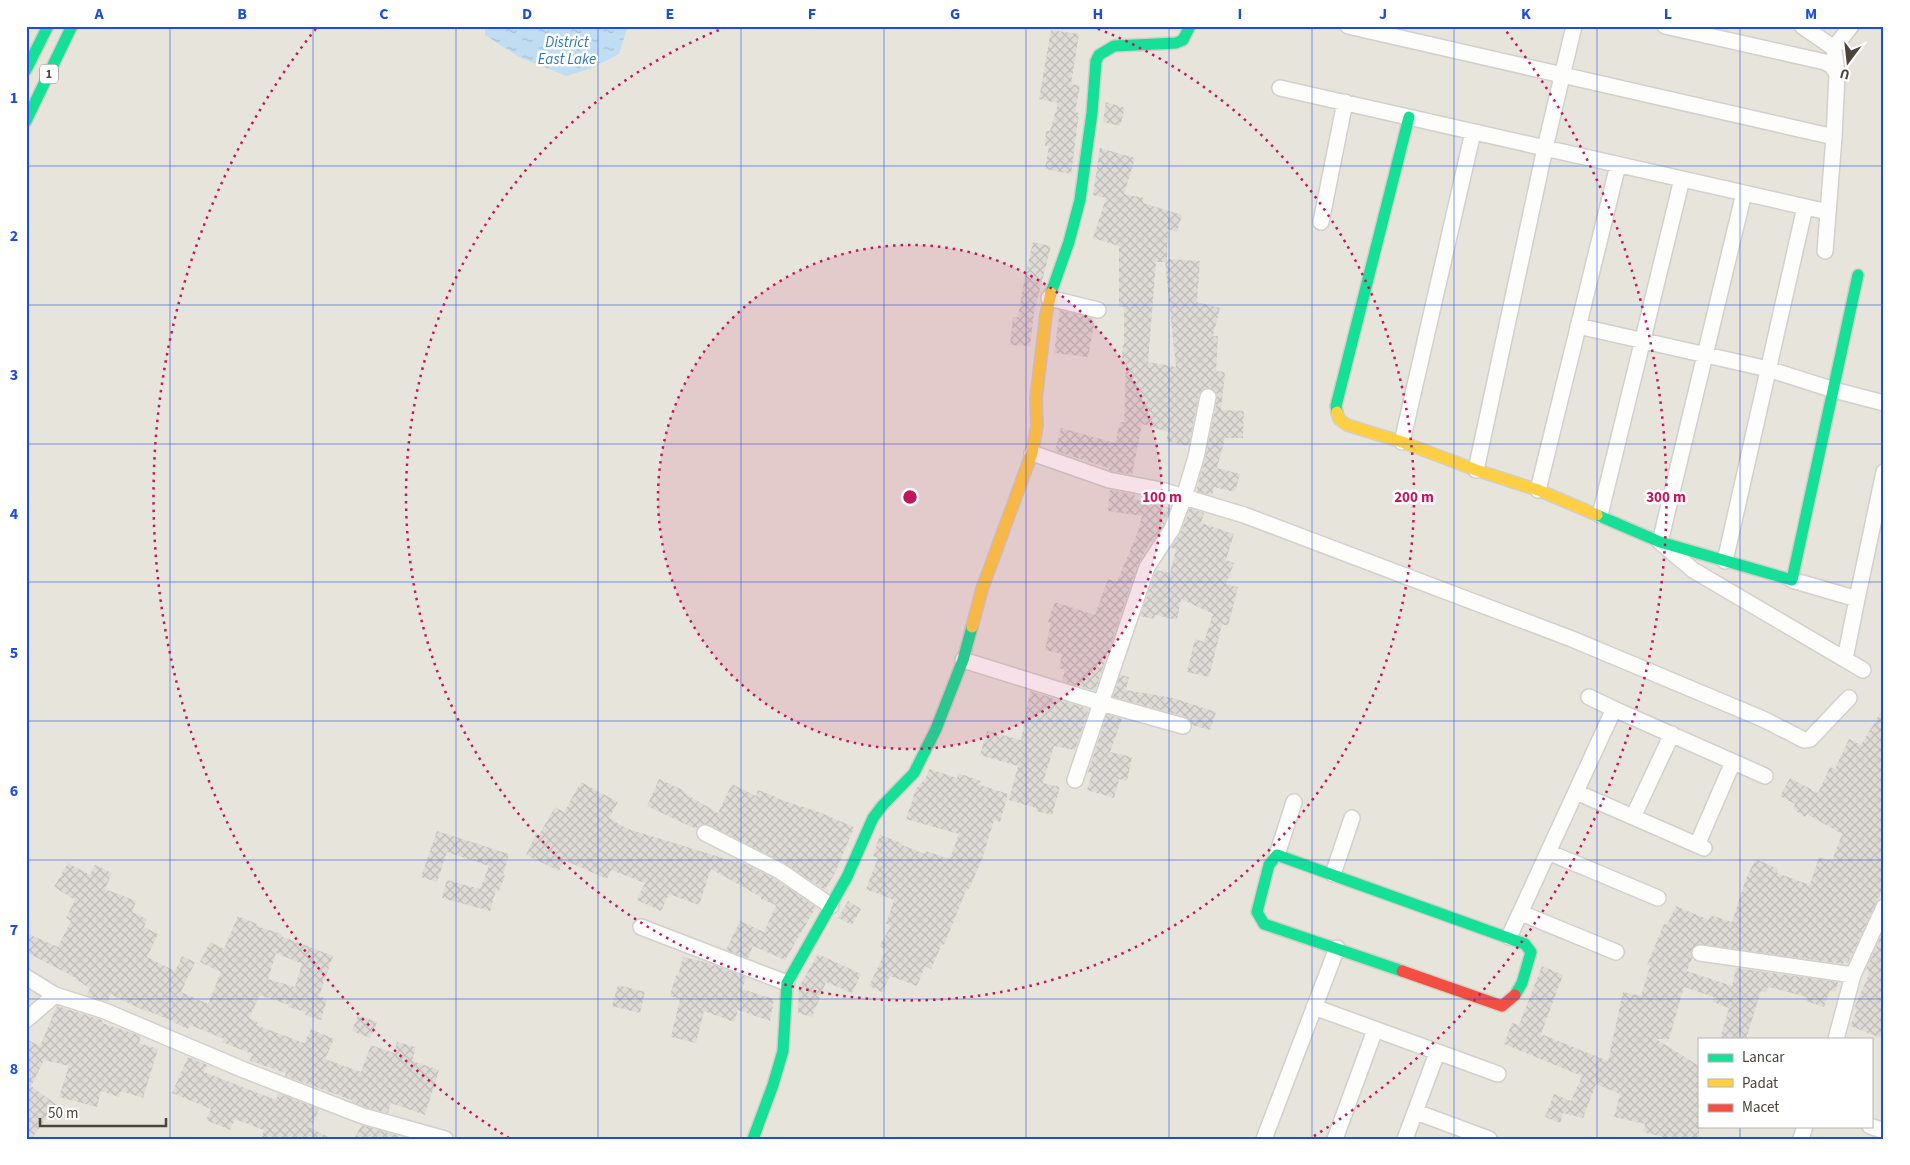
<svg xmlns="http://www.w3.org/2000/svg" width="1910" height="1165" font-family="'Source Sans 3',sans-serif">
<style>
.residential{fill:#e7e4dc;fill-rule:evenodd}
.water{fill:url(#water-ripples)}
.building{fill:url(#building-cross-hatch);fill-rule:evenodd}
.lines{fill:none;stroke-linecap:round;stroke-linejoin:round}
.street-casing{stroke:#d2d0cb;stroke-width:18}
.fast-casing{stroke:#d3cfc5;stroke-width:14}
.slow-casing{stroke:#d3cfc5;stroke-width:14}
.jam-casing{stroke:#d3cfc5;stroke-width:14}
.street{stroke:#fdfdfc;stroke-width:15}
.fast{stroke:#16e098;stroke-width:11}
.slow{stroke:#ffcf43;stroke-width:11}
.jam{stroke:#f24e42;stroke-width:11}
.grid{fill:none;stroke:#1d4ed8;stroke-width:1;stroke-opacity:0.55}
.ring{fill:none;stroke:#c2185b;stroke-width:2.5;stroke-dasharray:2.5 5}
.labels{text-anchor:middle;dominant-baseline:central;stroke-width:5;stroke-linejoin:round;paint-order:stroke}
.shield{fill:#fff;stroke:#817c74;stroke-width:1}
.shield-label{font-size:12px;font-weight:bold;fill:#4b4439}
.water-label{font-size:15px;font-style:italic;fill:#2e7ab2;stroke:#fff}
.centre{fill:#c2185b;stroke:#fff;stroke-width:2.5}
.ring-label{font-size:15px;text-anchor:middle;font-weight:bold;fill:#c2185b;stroke:#fff;stroke-width:5;stroke-linejoin:round;paint-order:stroke}
.neatline{fill:none;stroke:#1d4ed8;stroke-width:2}
.grid-label{font-size:16px;text-anchor:middle;font-weight:bold;fill:#1d4ed8}
</style>
<defs>
<pattern id="water-ripples" width="26" height="14" patternUnits="userSpaceOnUse" patternTransform="scale(1.25)"><rect width="26" height="14" fill="#c0ddf1"/><path d="M2 4q2-2 4 0t4 0M15 11q2-2 4 0t4 0" fill="none" stroke="#a6bfcf"/></pattern>
<pattern id="building-cross-hatch" width="8" height="8" patternUnits="userSpaceOnUse" patternTransform="scale(1.25)"><rect width="8" height="8" fill="#dedbd6"/><path d="M0 0l8 8M0 8l8-8" fill="none" stroke="#c0bdb8"/></pattern>
</defs>
<rect width="100%" height="100%" fill="#f4f2ee"/>
<path class="residential" d="M26,26h1858v1113h-1858zM1699,1039h172v87h-172z"/>
<path class="water" d="M485,26h143l-9,28 -25,13 -27,9 -48,-19 -34,-22z"/>
<path class="building" d="M1051,30l28,4 -8,50 9,2 -5,26 4,1 -8,61 -26,-5 4,-23h-4l1,-15h4l8,-28 -19,-4z
M1106,102l19,6 -5,18 -17,-4z
M1100,148l35,10 -11,36 20,4 -1,5 39,12 -5,17 -9,-3 -1,30 33,2 -3,41 23,6 -7,28h5l-2,35 9,1 -4,38 23,1 -1,27h-18l-8,30 23,6 -5,18 -21,-5 -2,9 -16,-5 9,-32 12,-60v-5l-7,-6h-5l-6,7 -10,51 -23,-5 2,-9 -26,-8 -10,51 -21,-4 -2,-1v-2l-54,-17 6,-23 54,15 5,-21h4l2,-57h-5l2,-20h1v-38h-5v-61l-26,-8 13,-40 -13,-3zM1156,262h9l11,105 -28,-5z
M1033,242l18,4 -17,66 -4,34 -20,-1 3,-28h5l5,-30z
M1060,310l35,9 -7,38 -34,-4z
M1110,490l25,5 -1,4 36,9 -6,17 -12,17 -1,-1 -13,23 -43,127 -33,-10 3,-11 -6,-2 3,-14 -17,-4 6,-27 -3,-1 7,-20 40,13 13,-36 9,3 20,-48 5,-18 -34,-5z
M1190,508l14,5 -3,10 33,11 -8,26 8,3 -8,21 12,3 -10,39 -6,-2 -13,53 -22,-5 8,-33 9,3 9,-28 -32,-15 -4,21 -22,-5 -1,4 -14,-3 16,-46 14,3 6,-24 -5,-1 10,-16z
M1120,675l9,2 -3,13 47,8 43,14 -6,18 -18,-5 -2,-5 -4,-3 -73,-20z
M1030,691l59,18 -14,41 -21,-4 -11,37 17,4 -8,28 -16,-4v-3l-27,-8 9,-34 -38,-11 7,-24 34,9z
M1884,707v179l-36,77 -4,-2 -1,3 -145,-20 -7,7 1,7 -5,13 45,15 4,-18 102,14 -3,10 -5,-2 -6,17 -18,-6 1,-4 -39,-10 -2,6 -5,-2 -15,48h-26l9,-31 -16,-6 1,-5 -30,-10 -15,52h-13l43,27v73h-27l-29,-7 2,-8 -31,-7 6,-23 -24,-10 -13,34 -20,-5 -3,10 -15,-6 9,-23 17,7 11,-25 -78,-32 8,-21 7,2 23,-59 21,9 -22,59 67,27 15,-69 18,4 9,-30 -3,-1 17,-41 3,1 9,-19 33,14 1,-5 22,7 15,-46 9,-17 22,10 -1,4 33,12 9,-28 13,4 10,-27 -35,-20 -2,3 -12,-8 2,-5 -15,-8 10,-18 28,15 12,-26 5,2 14,-30 12,6z
M1107,714l15,5 -12,33 22,5 -5,24 -8,-2 -5,19 -27,-8 5,-17 -4,-1z
M930,769l27,9 1,-5 23,8 -1,4 28,9 -8,28 -6,-2 -12,39 -13,30 -2,-1 -23,57 -2,-1 -11,25 -6,-3 -8,20 -27,-10 -8,16 -13,-6 17,-36 -7,-4 12,-20 -5,-2 8,-24 -28,-11 12,-31 -5,-2 7,-21 22,8v2l23,9 1,-3 24,8 9,-25 -53,-15 10,-30 9,-10z
M659,779l26,12 -1,2 34,20 14,-29 24,12 2,-6 18,7v1l36,12v-1l42,18 -18,44 -11,19 -41,-27 -75,-38h-9l-4,4 -49,-23z
M581,782l37,20 -9,16 19,11 108,33 1,-2 38,19 41,28 -31,53 -32,-14 -5,12 -22,-8 14,-29 24,11 12,-27 -15,-6v-2l-50,-28 -12,36 -30,-11 -8,17 -24,-11 8,-17 -34,-13 -4,9 -43,-19 -5,11 -33,-16 10,-21 3,1 16,-28 9,5z
M437,831l72,23 -6,21 2,1 -6,15 -3,-1 -6,21 -48,-13 5,-18 33,9 9,-23 -42,-14 -10,30 -16,-5z
M68,863l22,12 5,-10 17,8 -7,16 31,12 -4,11 15,7 -3,8 14,7 -11,23 28,14 7,-15 13,6 -14,30 27,12 13,-32 -21,-10 10,-20 14,7 14,-33 19,8 -1,2 26,8 -1,2 52,20 -14,40 8,3 -6,21 -16,-5 1,-3 -18,-5 1,-2 -29,-10 -11,23 9,4 -2,3 48,18 7,-14 23,10 -9,20 36,13 10,-27 23,8 3,-11 19,5 -4,14 27,9 -14,45 -34,-12 -3,10 -23,-6 -13,-5v-2l-67,-24 1,-3 -36,-12 2,-7 -30,-12 2,-3 -34,-14 -2,4 -15,-7v-1l-25,-10 -1,1 -37,-18 -2,8 -21,-6 3,-8 -15,-9 1,-1 -50,-26v-19l32,14 13,-26 -5,-3 9,-18 -21,-13zM276,953l26,11 -7,23 -27,-8z
M848,901l13,8 -9,16 -14,-7z
M1882,934h2v105l-34,-13 7,-16 -3,-2 14,-31 1,-6 -3,-2z
M818,954l43,20 -9,19 -26,-11 -14,35 -14,-4 1,-26z
M683,957l26,6 37,14 -4,12 32,10 -4,22 -32,-11 -4,12 -30,-11 -8,32 -25,-6 9,-38 -10,-3 6,-21 2,1z
M618,985l27,7 -5,21 -28,-7z
M57,1006l45,14v3l39,13 -2,7 19,6 -15,49 -22,-7 -2,6 -18,-6 -4,16 -38,-10 10,-31 -25,-6 -13,26 26,19 -26,34h-5v-100l14,7z
M358,1015l19,7 -7,16 -18,-7z
M188,1057l19,8 -3,7 72,28 2,-7 41,16 -8,19 21,11h-71l3,-9 -29,-11 -5,11 -24,-10 5,-11 -39,-16z
M362,1125l34,10 8,4h-50z"/>
<g class="lines">
<g class="street-casing">
<path id="street" d="M1348,26l486,111
M1665,26l160,36 7,4 5,8
M1802,26l32,22 3,26 -3,63 -9,114
M1834,48l17,-22
M1280,88l548,124
M1744,193l-84,349 33,28 170,100
M1321,222l24,-120
M1049,298l49,12
M1578,326l190,43 66,21 50,13
M1402,442l71,-310
M1032,453l77,27 52,10 83,25 328,124 191,80 41,21 6,-1 39,-41
M1476,470l69,-322 29,-122
M1538,490l80,-325
M1600,515l82,-336
M1725,561l80,-354
M1792,580l65,19 27,-127
M1845,659l12,-60
M963,660l138,43 82,23
M1589,697l25,12
M1075,780l72,-213 25,-38 12,-32 12,-40 12,-60
M1576,792l128,56
M1633,817l39,-83
M705,833l75,38 51,35
M1697,845l36,-83
M1548,852l110,46
M1277,855l17,-53
M1333,874l19,-56
M1521,913l95,39
M641,927l146,56
M1509,937l105,-228 151,67
M1700,953l153,22
M26,977l29,18 50,16 139,59 119,46 82,23
M1314,1007l184,67
M26,1020l29,-25
M1836,1039l17,-64 31,-68
M1416,1112l73,27
M1870,1126l14,5
M1264,1139l73,-191
M1335,1139l40,-109
M1405,1139l32,-86
M1801,1139l4,-13"/>
</g>
<g class="fast-casing">
<path id="fast" d="M26,70l22,-44
M26,121l46,-95
M1051,293l18,-51 11,-42 12,-87 4,-52 3,-6 15,-9 62,-3 7,-3 7,-14
M1337,412l-1,-6 73,-289
M1597,515l63,27 132,38 66,-305
M1277,855l248,89 6,8 -9,31 -7,12
M1277,855l-8,10 -12,47 7,12 138,47
M753,1139l20,-54 10,-34 4,-68 60,-106 26,-59 9,-12 32,-33 22,-44 27,-69 9,-33"/>
</g>
<g class="slow-casing">
<path id="slow" d="M1337,412l2,7 8,6 55,17 74,28 62,20 59,25
M972,627l10,-38 50,-136 5,-27 -1,-28 10,-83 5,-22"/>
</g>
<g class="jam-casing">
<path id="jam" d="M1402,971l100,35 13,-11"/>
</g>
<use href="#street" class="street"/>
<use href="#fast" class="fast"/>
<use href="#slow" class="slow"/>
<use href="#jam" class="jam"/>
</g>
<path class="grid" d="M170,26v1113M313,26v1113M456,26v1113M598,26v1113M741,26v1113M884,26v1113M1026,26v1113M1169,26v1113M1312,26v1113M1454,26v1113M1597,26v1113M1740,26v1013M26,166h1858M26,305h1858M26,444h1858M26,582h1858M26,721h1858M26,860h1858M26,999h1858M1740,1126v13"/>
<circle cx="910" cy="497" r="252" fill="#c2185b" fill-opacity=".12"/>
<g class="ring">
<circle cx="910" cy="497" r="252"/>
<path d="M1091 26A504 504 0 1 1 729 26"/>
<path d="M509 1138A756 756 0 0 1 318 26M1502 26A756 756 0 0 1 1311 1138"/>
</g>
<g class="labels">
<rect class="shield" x="40" y="64.5" width="18" height="19" rx="4"/>
<g class="shield-label">
<text x="49" y="74">1</text>
</g>
<g class="water-label">
<text x="567" y="42">District<tspan x="567" dy="17">East Lake</tspan></text>
</g>
</g>
<circle cx="910" cy="497" r="8" class="centre"/>
<g class="ring-label">
<text x="1162" y="502">100 m</text>
<text x="1414" y="502">200 m</text>
<text x="1666" y="502">300 m</text>
</g>
<rect width="1910" height="1165" fill="none" stroke="#ffffff" stroke-width="55"/>
<rect x="1698" y="1038" width="175" height="90" fill="#ffffff" stroke="#b7b4b0"/>
<rect x="1708" y="1054" width="25" height="8" fill="#16e098" stroke="#b7b4b0"/>
<text x="1742" y="1062" font-size="15" fill="#4b4439">Lancar</text>
<rect x="1708" y="1079" width="25" height="8" fill="#ffcf43" stroke="#b7b4b0"/>
<text x="1742" y="1088" font-size="15" fill="#4b4439">Padat</text>
<rect x="1708" y="1104" width="25" height="8" fill="#f24e42" stroke="#b7b4b0"/>
<text x="1742" y="1112" font-size="15" fill="#4b4439">Macet</text>
<g transform="translate(1848 62) rotate(195)" stroke="#ffffff" stroke-width="4" paint-order="stroke">
<path d="M0-4L9 19L0 12L-9 19Z" fill="#4b4439"/>
<text y="-8" font-size="14" font-weight="bold" text-anchor="middle" fill="#4b4439">U</text>
</g>
<path d="M40 1118v8h126v-8" fill="none" stroke="#4b4439" stroke-width="2.5"/>
<text x="48" y="1118" font-size="15" fill="#4b4439" stroke="#ffffff" stroke-width="4" paint-order="stroke">50 m</text>
<rect x="28" y="28" width="1854" height="1110" class="neatline"/>
<g class="grid-label">
<text x="99" y="19">A</text>
<text x="242" y="19">B</text>
<text x="384" y="19">C</text>
<text x="527" y="19">D</text>
<text x="670" y="19">E</text>
<text x="812" y="19">F</text>
<text x="955" y="19">G</text>
<text x="1098" y="19">H</text>
<text x="1240" y="19">I</text>
<text x="1383" y="19">J</text>
<text x="1526" y="19">K</text>
<text x="1668" y="19">L</text>
<text x="1811" y="19">M</text>
<text x="14" y="103">1</text>
<text x="14" y="241">2</text>
<text x="14" y="380">3</text>
<text x="14" y="519">4</text>
<text x="14" y="658">5</text>
<text x="14" y="796">6</text>
<text x="14" y="935">7</text>
<text x="14" y="1074">8</text>
</g>
</svg>
